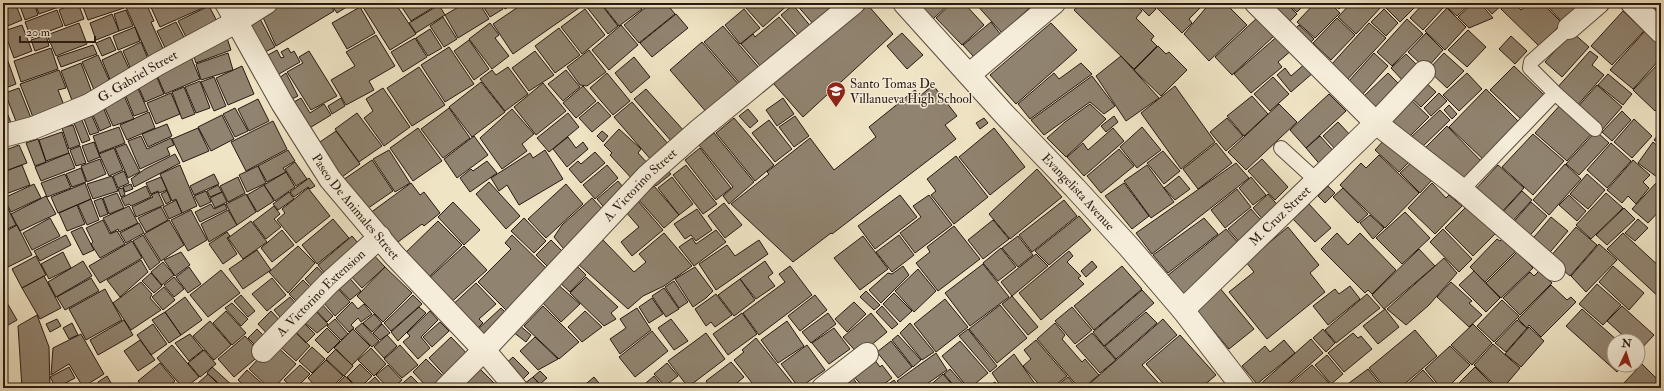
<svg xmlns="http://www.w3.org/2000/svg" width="1664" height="391" font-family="'IM FELL Double Pica',serif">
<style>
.building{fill:#90836f;stroke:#291913}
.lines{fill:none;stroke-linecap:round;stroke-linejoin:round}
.service-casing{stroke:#5a4c3f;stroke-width:16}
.minor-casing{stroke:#5a4c3f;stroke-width:24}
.tertiary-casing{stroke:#5a4c3f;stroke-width:24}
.service{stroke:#f5edd9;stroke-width:14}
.minor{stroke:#f5edd9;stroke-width:22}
.tertiary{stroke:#f5edd9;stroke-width:22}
.labels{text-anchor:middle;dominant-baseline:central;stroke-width:3;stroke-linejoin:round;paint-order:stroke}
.street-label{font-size:13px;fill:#291913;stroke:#f5edd9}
.poi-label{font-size:13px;fill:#291913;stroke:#f5edd9;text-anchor:start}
</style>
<rect width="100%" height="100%" fill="#efe4c4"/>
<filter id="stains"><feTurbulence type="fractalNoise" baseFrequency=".005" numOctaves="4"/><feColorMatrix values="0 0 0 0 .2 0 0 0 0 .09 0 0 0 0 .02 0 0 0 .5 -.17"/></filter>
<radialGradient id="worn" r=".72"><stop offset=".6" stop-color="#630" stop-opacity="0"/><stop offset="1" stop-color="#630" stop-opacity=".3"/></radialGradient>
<path class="building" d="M22,3h12l4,12 -13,5 -6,-16z
M35,3h35l-31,11z
M75,3h3l6,16 -19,7 -6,-16z
M91,3h31l2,5 -36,12 -5,-13z
M124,3h22l8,18 -3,1 13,29 -15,7z
M149,3h57l1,3 -47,21z
M278,3h51l5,8 -58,35 -15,-33z
M330,3h23l-16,10z
M362,3h33l21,31 -26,16 -29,-46z
M399,3h31l2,5 -21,13z
M465,3h14l10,16 -31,19 -13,-23z
M481,3h18l4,6 -13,8z
M501,3h14l-10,6z
M524,3h62l-73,51 -20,-30z
M589,3h11l18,23 -10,8 -22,-28z
M601,3h35l6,6 -23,17z
M651,3h15l9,11 -36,29 -15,-18z
M752,3h38l-27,24 -17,-19z
M795,3h36l4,4 -20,19z
M864,3h2l27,31 -90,83 -30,-34z
M917,3h33l-17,16z
M952,3h12l20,22 -22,20 -26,-27z
M975,3h60l-33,30z
M1082,3h53l7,8 -6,7 18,18 -3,4 6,6 -23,23 -60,-59z
M1136,3h14l6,6 -7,7z
M1154,3h51l-16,16 3,4 -10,10 -29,-29z
M1210,3h15l22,22 -38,36 -25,-27z
M1274,3h12l11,11 -13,13 -17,-16z
M1287,3h19l-9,9z
M1315,3h15l10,10 -25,25 -18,-16z
M1332,3h13l-6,6z
M1351,3h28l3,3 -26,28 -18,-17z
M1390,3h29l-19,19 -14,-14z
M1424,3h14l5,5 -20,22 -13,-12z
M1442,3h29l-14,13z
M1473,3h7l13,15 -24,10 -11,-11z
M1482,3h22l-12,11z
M1507,3h7l7,7 8,-7h13l20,20 -23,23 -38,-37z
M1554,3h15l11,11 -13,13 -18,-19z
M1661,3v13l-7,-6z
M16,5l6,15 -19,8v-19z
M439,5l6,10 -29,18 -7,-10z
M793,5l19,23 -11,10 -20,-23z
M209,6l10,19 -31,16 -10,-20z
M360,7l15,26 -28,16 -15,-26z
M1447,8l19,19 -21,23 -20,-19z
M585,9l20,26 -23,19 -21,-27z
M744,9l16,19 -20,16 -15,-19z
M1384,9l14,14 -12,13 -15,-14z
M57,10l6,16 -32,12 -6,-16z
M126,10l7,16 -14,5 -5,-17z
M1623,11l21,20 -32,34 -21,-19z
M112,14l7,17 -23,9 -6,-17z
M676,14l12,14 -36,29 -12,-14z
M259,17l16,30 -18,9 -16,-30z
M443,17l14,22 -13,8 -14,-21z
M779,17l20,23 -37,28 -21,-24 12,-10 2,3z
M1257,18l17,18 -42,39 -17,-18z
M1337,18l18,17 -24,25 -18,-17z
M1407,19l16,15 -31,32 -15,-14z
M176,22l11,21 -20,9 -10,-21z
M991,22l10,13 -27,22 -11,-12z
M79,23l8,21 -31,12 -9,-21z
M490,23l9,12 -4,3 14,18 -17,13 -23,-30z
M1051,23l26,27 -61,54 -26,-29z
M1369,23l17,15 -39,42 -16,-15z
M22,25l10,26 -18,7 -10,-27z
M621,25l17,20 -29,25 -17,-20z
M1299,25l15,14 -7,7 -15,-14z
M723,26l38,44 -19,16 -38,-44z
M135,27l5,14 -22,9 -5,-14z
M559,28l21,27 -25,18 -20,-27z
M430,29l12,19 -14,8 -12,-18z
M1468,30l18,17 -19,20 -19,-17z
M1645,31l16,15v12l-28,31 -23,-19z
M1572,32l17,15 -27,30 -17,-15z
M902,33l21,22 -16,14 -20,-23z
M1426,33l17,17 -17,19 -18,-17z
M1280,34l13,15 -15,13 4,5 -31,26 -17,-19z
M46,35l3,11 -14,5 -4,-11z
M376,35l19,31 -26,15 5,9 -28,15 -15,-25 24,-14 -9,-14z
M1511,36l16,15 -12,13 -16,-15z
M110,37l6,13 -14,6 -6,-13z
M227,38l4,12 -35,13 -4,-12z
M415,38l12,19 -24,15 -12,-20z
M469,40l20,29 -15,11 -20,-29z
M141,42l9,22 -18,8 -9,-21z
M702,42l38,44 -32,28 -38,-44z
M93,45l4,9 -36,13 -4,-10z
M1158,46l8,8 3,-2 18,18 -26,26 -27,-26z
M449,47l25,37 -29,18 -24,-37z
M51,48l7,21 -37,13 -7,-21z
M288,48l3,5 3,-2 6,11 -28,16 -11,-19 16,-9 4,8 3,-1 -3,-5z
M3,50h1l12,34 -13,5z
M589,50l17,22 -19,14 -7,-1 -13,-18z
M121,51l10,22 -20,9 -9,-22z
M309,51l28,45 -26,14 -24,-38 16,-9 -4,-6z
M535,51l19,24 -25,16 -17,-23z
M1590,51l8,6 -6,8 12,10 -28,32 -20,-18z
M228,53l5,17 -32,10 -5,-16z
M1374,53l14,13 -26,29 -14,-13z
M1444,53l20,18 -17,17 -19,-18z
M1406,54l15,15 -15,15 -15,-16z
M98,55l13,29 -16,8 -13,-30z
M1121,56l38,42 -33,23 -30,-45z
M191,57l9,22 -35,15 -9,-21z
M634,57l16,20 -19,16 -16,-20z
M1661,61v44l-6,6 -22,-21z
M81,63l12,32 -20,8 -12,-32z
M1081,63l11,11 -62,45 -12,-15 36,-31 5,6z
M1306,63l8,9 -23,20 -14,-17 8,-7 6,8z
M242,66l12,28 -26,11 -12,-27z
M1514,66l31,30 -23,24 -32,-30z
M419,67l26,38 -33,21 -25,-38z
M508,67l20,27 -23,17 -25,-32 12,-9 4,5z
M59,70l7,18 -8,2 9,23 -31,12 -16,-41z
M566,70l14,17 -17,14 -15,-17z
M155,73l9,21 -19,8 -9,-21z
M286,73l12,23 -14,7 -5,-25z
M607,73l23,28 -17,14 -23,-27z
M1388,73l15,15 -24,24 -15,-16z
M1467,73l15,16 -23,22 -16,-16z
M1608,74l24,20 -9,11 -25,-20z
M1092,76l23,30 -11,8 -14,-12 -46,33 -13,-15z
M214,77l12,29 -12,5 -13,-29z
M1273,77l16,17 -19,17 -16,-17z
M1423,80l13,12 -15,15 -13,-12z
M200,81l10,27 -14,5 -11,-26z
M481,82l24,30 -33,25 -23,-30z
M543,83l23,28 -30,24 -22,-28z
M136,84l12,27 -14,5 -11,-27z
M933,85l24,31 -12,9 11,14 -124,95 -1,-1 -38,29 -62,-58 38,-30 -2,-2 43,-34 24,32 42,-33 -7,-10 46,-37 5,6z
M1597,85l25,22 -21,24 -25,-22z
M583,86l13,15 -20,17 -13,-15z
M1175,86l40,56 -34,27 -40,-56z
M184,87l11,27 -13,5 -10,-27z
M19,88l14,35 -14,6 -14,-36z
M383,88l27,39 -26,19 -20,-28 9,-7 -7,-12z
M646,89l39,43 -12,11 -39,-44z
M1486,89l36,36 -36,37 -37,-35z
M123,93l11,26 -21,7 -9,-20z
M171,93l9,21 -24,10 -9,-21z
M1439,93l8,8 -16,15 -7,-8z
M1329,94l17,17 -40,37 -16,-18z
M1252,96l16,18 -24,22 -17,-20z
M1408,97l21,20 -23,23 -20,-20z
M301,98l9,15 14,-9 7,11 -28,17 -16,-26z
M341,98l4,8 -13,8 -4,-8z
M783,98l11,16 -17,12 -11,-16z
M258,99l11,22 -20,10 -11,-22z
M3,102l10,26 -10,4z
M598,102l13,14 -19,16 -13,-14z
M632,102l38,44 -18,15 -38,-44z
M1562,103l32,28 -27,30 -32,-28z
M1090,104l16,15 -40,38 -19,-19 18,-16z
M1279,104l18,18 -51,48 -18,-18z
M1449,105l8,9 -5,5 -8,-9z
M103,107l8,19 -11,5 -7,-16z
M235,108l13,23 -13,6 -12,-23z
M449,108l21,30 -27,20 -22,-29z
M512,109l22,25 -12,10 5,7 -25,18 -22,-31z
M748,109l10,12 -8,7 -11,-12z
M1440,110l10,10 -31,30 -10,-11z
M1622,111l9,9 -19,21 -10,-9z
M149,112l6,16 -28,12 -7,-15z
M357,113l25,33 -23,16 -24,-33z
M568,113l11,14 -30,25 -12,-14z
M222,115l12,24 -23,12 -13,-24z
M92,116l7,16 -9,3 -6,-16z
M795,116l14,20 -15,11 -15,-20z
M1114,116l4,6 -12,10 -5,-6z
M734,118l40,47 -19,16 -39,-48z
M984,118l4,5 -8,6 -4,-6z
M1227,118l16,18 -17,15 -16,-19z
M1634,119l18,17 -20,22 -18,-16z
M82,120l8,20 -8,3 -8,-20z
M769,120l23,29 -17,13 -23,-29z
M273,121l14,28 -41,22 -15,-29z
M1338,122l15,16 -15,14 -15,-16z
M167,124l5,12 -24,11 -6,-13z
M73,125l7,20 -11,4 -7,-21z
M1447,126l36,37 -23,23 -37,-36z
M119,127l6,16 -26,10 -6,-17z
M1142,127l19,23 -24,18 -17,-21z
M198,128l11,23 -26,11 -11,-23z
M418,128l24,33 -29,20 -23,-33z
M994,128l31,39 -35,28 -31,-38z
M1113,128l11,13 -40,35 -17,-19 16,-14 5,7z
M619,129l22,20 -3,4 12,13 -16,15 -24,-26 2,-2 -8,-8z
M336,131l24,33 -25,18 -24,-34z
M602,131l6,5 -5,6 -6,-6z
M1596,131l13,12 -30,32 -13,-11z
M1661,131v14l-7,-5z
M62,132l7,21 -23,8 -7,-21z
M714,133l40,49 -25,22 -6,-8 10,-9 -34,-42z
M1533,134l31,27 -31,34 -31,-28z
M141,136l6,13 24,-11 3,7 -7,3 3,7 -30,14 -12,-28z
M474,136l14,19 -31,23 -13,-19z
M1320,136l18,20 -15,12 -17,-20z
M568,137l8,11 7,-6 5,7 -21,18 -14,-18z
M38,139l8,23 -11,4 -9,-23z
M1385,139l26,21 -12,12 -24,-22z
M94,142l6,15 -12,5 -6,-16z
M1653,142l8,7v23l-4,5 -19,-14z
M1216,143l16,20 -34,26 -15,-20z
M1611,143l20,18 -24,27 -20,-18z
M126,144l14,28 -12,6 -13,-30z
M19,145l8,18 -24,9v-21z
M80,146l6,17 -10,3 -6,-16z
M114,148l9,22 -14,6 -10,-22z
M700,148l31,40 -15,12 -31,-40z
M1119,149l15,17 -33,27 -14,-17z
M288,150l7,11 -12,7 3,4 -19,10 -9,-16z
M389,150l21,33 -15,9 -22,-33z
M545,150l18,29 -44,26 -12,-20 -8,6 -8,-13 39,-25 3,5z
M1163,151l17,20 -16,13 -17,-21z
M595,152l10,11 -24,20 -12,-14 9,-8 3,3z
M69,153l6,15 -34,13 -6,-14z
M175,154l5,9 -46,24 -3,-8 14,-10z
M1379,155l40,38 -34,35 -45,-43 21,-22 5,5z
M956,156l32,41 -34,27 -23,-29 5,-4 -9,-12z
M100,159l6,15 -19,8 -6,-16z
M1262,159l26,28 -13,13 -27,-29z
M372,160l21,31 -32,22 -21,-31z
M1633,160l17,15 -7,7 6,6 -13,16 -8,-8 -6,7 -15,-13z
M487,161l10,12 -27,19 -10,-14 11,-9 2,2z
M1413,161l19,19 -12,13 -20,-20z
M295,162l12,17 -11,7 -11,-17z
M1236,163l13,15 -97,76 -16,-21z
M1565,164l16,15 -32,36 -16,-15z
M22,165l8,20 -27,10v-23z
M180,165l17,41 -15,7 -6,-14 -4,2 -12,-27z
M607,165l11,13 -23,21 -12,-14z
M686,165l31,39 -14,10 -30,-39z
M1147,165l27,37 -23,16 -27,-37z
M1498,165l26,23 -25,27 -26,-23z
M258,166l8,17 -19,9 -8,-17z
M81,168l5,14 -14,5 -6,-13z
M665,169l6,5 -15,12 -5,-6z
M1037,169l25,28 -52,42 -21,-25z
M124,171l5,12 -11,5 -5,-12z
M286,172l9,15 -20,14 -11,-16z
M65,174l6,14 -24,9 -6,-14z
M214,174l5,10 -25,11 -4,-9z
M1587,174l18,16 -17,19 -18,-15z
M112,176l6,15 -25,8 -6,-15z
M1179,176l11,13 -15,11 -11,-12z
M161,177l6,13 -8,3 -1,-2 -7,3 -5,-11z
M238,177l7,16 -17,9 -8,-16z
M672,177l21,27 -14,11 -21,-27z
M1251,177l15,18 -13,10 -14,-17z
M309,178l6,8 -5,3 -2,-2 -14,10 -4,-5z
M618,181l10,12 -21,18 -10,-12z
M489,182l31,34 -14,13 -30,-35z
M1657,182l4,3v24l-13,14 -16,-14z
M85,183l6,16 -33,14 -7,-16z
M411,183l9,12 4,-3 16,21 -16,13 -2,-2 -32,24 -24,-32z
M1124,183l25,33 -17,13 -27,-33z
M1432,183l14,15 3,-3 13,11 -27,28 -27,-26z
M34,184l7,14 -30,14 -7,-14z
M131,184l2,5 -8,3 -2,-5z
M566,184l17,20 -37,34 -18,-19z
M218,185l4,7 -12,5 -3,-6z
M264,185l10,16 -17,11 -10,-17z
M146,186l5,11 -20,9 -2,-2 -4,2 -4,-8z
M654,186l25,29 -15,13 -26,-29z
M1328,186l7,7 -10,10 -7,-7z
M123,188l2,7 -4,2 -3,-8z
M308,188l22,28 -34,27 -19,-23 8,-7 -3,-4z
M1343,188l25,26 -10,9 -25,-26z
M1237,189l14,18 -26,21 -14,-18z
M167,191l4,10 -5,3 -5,-10z
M206,191l5,11 -11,5 -6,-11z
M1522,191l10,9 -23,25 -10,-9z
M158,192l6,13 -28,12 -4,-10 21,-10 -2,-2z
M222,192l5,10 -12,6 -5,-10z
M289,192l5,7 -16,11 -5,-6z
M117,193l7,15 -15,6 -6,-16z
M1606,193l17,15 -32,31 -15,-14z
M246,194l10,18 -19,13 -11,-21z
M1268,194l13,15 -16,13 -12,-14z
M900,195l17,22 -42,32 -17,-23z
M929,195l23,30 -37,28 -15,-20 21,-16 -8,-11z
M1569,195l17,16 -9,10 -18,-16z
M46,196l10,18 -36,17 -9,-17z
M3,198l13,27 -13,6z
M102,198l6,16 -8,3 -6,-16z
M592,198l14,15 -38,41 -14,-17 8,-12z
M91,199l8,21 -12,5 -9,-20z
M176,200l6,13 -13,6 -6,-12z
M1064,200l13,16 -45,36 -13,-17z
M638,201l25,29 -31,26 -11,-14 18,-15 -14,-16z
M453,202l27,28 -16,15 -26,-28z
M1531,202l16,14 -21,24 -16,-14z
M724,203l18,22 -17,13 -17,-22z
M211,204l3,5 11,-5 2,5 -27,13 -5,-10z
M1309,204l22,24 -16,14 -22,-23z
M77,205l8,19 -18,7 -8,-18z
M129,206l9,17 -19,9 -1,-3 -7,4 -8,-15z
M274,206l6,8 -6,5 7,8 -15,12 -13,-17z
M161,207l7,13 -22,12 -8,-14z
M1466,207l30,26 -23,23 -28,-28z
M1624,208l11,11 -28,26 -11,-10z
M697,209l15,21 -16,11 -5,-6 -6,4 -11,-15z
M1251,209l14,16 -23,20 -14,-16z
M191,210l16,30 -19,11 -17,-31z
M228,210l9,15 -28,17 -8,-18z
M1405,212l25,26 -28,26 -26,-26z
M1370,215l14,13 -11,11 -13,-16z
M1079,216l12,14 -42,35 -14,-14z
M1551,217l17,14 -22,26 -17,-14z
M50,218l10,18 -28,14 -9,-17z
M524,218l22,23 -12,12 -23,-22z
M1204,218l14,16 -50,39 -15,-18z
M333,219l16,19 -32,26 -15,-19z
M1638,219l10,9 -13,13 -10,-8z
M103,220l7,14 7,-3 8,13 -25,14 -9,-14 2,-2 -7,-14z
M169,220l15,25 -23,16 -17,-27z
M993,220l16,19 -26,20 -15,-19z
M251,221l16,21 -24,17 -15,-21z
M438,221l24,24 -38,37 -24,-24z
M139,223l5,10 -18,10 -6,-10z
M17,225l15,30 -26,13 -3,-5v-30z
M954,226l26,33 -42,32 -22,-28 14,-11 -3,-5z
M82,227l12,23 -11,5 -12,-23z
M1288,227l31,38 -9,8 15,19 -58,47 -38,-47 25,-20 -8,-10z
M1576,227l21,18 -27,31 -21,-18z
M1226,229l15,17 -55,52 -19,-22z
M1443,229l29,30 -13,13 -29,-30z
M282,230l12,15 -22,17 -11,-14z
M716,230l10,12 -32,24 -15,-19 13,-9 4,6z
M227,232l3,4 -3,2 10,16 -14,10 -14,-20z
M664,233l28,33 -28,20 -21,10 -15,13 -51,-46 25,-24 32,33 12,-10 -7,-8z
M1337,233l11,12 12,-12 36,37 -24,24 -4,-4 -3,3 -44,-44z
M1623,233l38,35v31l-54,-50z
M66,235l5,10 -31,16 -6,-10z
M143,235l17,27 -10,8 -17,-29z
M512,235l38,37 -41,41 -31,-31 33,-33 -6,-6z
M899,235l15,20 -22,17 -16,-20z
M352,236l12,14 -35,29 -11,-14z
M863,236l25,33 -28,21 -26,-32z
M1018,236l15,19 -15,12 -16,-19z
M1504,237l13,13 -32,32 -15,-15 27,-28 3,2z
M551,240l16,16 -15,15 -16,-16z
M759,240l9,14 -52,36 -17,-26 28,-19 8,11z
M132,241l10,17 -42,25 -11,-17z
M1599,244l18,16 -31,32 -15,-16z
M298,246l17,17 -27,30 -19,-21z
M464,246l23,24 -40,36 -22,-24z
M1001,248l15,19 -18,14 -15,-18z
M1419,249l16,17 -51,43 -12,-14z
M257,250l14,20 -28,19 -14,-20z
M370,251l15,16 -23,21 -15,-16z
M1069,251l4,5 -6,6 14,14 -3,2 6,6 -43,36 -22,-27z
M63,252l8,16 -22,11 -8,-15z
M181,252l9,13 -15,11 -11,-16z
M1517,252l16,16 -32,30 -15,-15z
M1036,254l12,12 -36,30 -11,-14z
M36,256l10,19 -24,13 -10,-19z
M1444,258l13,15 -28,32 -23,20 -19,-16z
M141,260l7,12 -28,25 -13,-17z
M83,261l9,15 -36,21 -8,-15z
M765,261l8,12 -5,4 7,9 -19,13 -16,-20z
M1092,261l5,6 -11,10 -5,-6z
M163,262l11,13 -12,10 -11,-13z
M983,264l26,33 -39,29 -25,-33z
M576,265l10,10 -16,17 -11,-10z
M790,266l22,29 -53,40 -16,-22 42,-31 -6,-8z
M903,266l6,9 -28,28 -12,-13 19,-17 4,1z
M1122,266l20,23 -48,41 -20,-24z
M1613,266l31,27 -15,17 -30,-28z
M189,267l12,17 -13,9 -12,-16z
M317,267l11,12 -12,12 -11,-12z
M385,267l27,26 -29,29 -26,-26z
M695,267l18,24 -7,7 -13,9 -18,-28z
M918,269l18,22 -22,21 -19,-21z
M221,270l19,23 -32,24 -18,-22z
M1474,271l26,27 -14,14 -27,-27z
M1539,271l13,12 -32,32 -17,-17 27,-26 4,4z
M151,273l11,13 -8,7 -12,-12z
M345,273l16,18 -11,9 -16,-17z
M44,276l17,32 -21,11 -18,-31z
M174,277l10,12 -10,8 -10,-12z
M586,277l32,30 -7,6 5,6 -12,7 -34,-33z
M91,278l8,13 -34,19 -8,-13z
M272,278l14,17 -19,16 -15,-17z
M740,279l15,21 -21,16 -16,-21z
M303,280l13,13 -14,14 -13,-13z
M674,281l14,21 -9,6 -14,-21z
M141,282l11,12 -2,4 11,12 -30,20 -18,-27z
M1451,282l21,19 -3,2 13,12 -13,12 -32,-30z
M333,283l17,19 -15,14 -17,-20z
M476,283l20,21 -17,15 4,4 -11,11 -24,-25z
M556,283l24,21 -19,18 -21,-22z
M1597,284l24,21 -18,20 -24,-21z
M1551,285l16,15 4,-3 5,5 -35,35 -12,-12 -2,3 -9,-9z
M1350,286l10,13 -32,26 -15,-19 22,-17 4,5z
M164,287l11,13 -12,10 -11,-13z
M1219,287l35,42 -25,20 -35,-41z
M664,288l15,21 -13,8 -14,-21z
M105,289l17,31 -36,20 -17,-31z
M1142,290l12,13 -50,43 -11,-14z
M866,291l14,14 -6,5 -14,-13z
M894,293l18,18 -12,11 -17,-18z
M716,294l16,21 -17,12 -4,-5 -5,4 -11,-17z
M1367,294l13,14 -44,35 -11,-13z
M241,295l14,16 -7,6 -14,-16z
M413,295l9,9 -31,27 -7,-8z
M815,295l12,15 -27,21 -12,-15z
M3,296l14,24 -14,8z
M1012,296l26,31 -10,8 -26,-31z
M185,297l17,23 -21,15 -16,-23z
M290,297l11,12 -16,14 -11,-13z
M316,298l17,18 -6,6 -17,-18z
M652,298l11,16 -14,9 -10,-16z
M945,299l23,28 -32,25 -22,-28z
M1502,300l17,16 -25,26 -17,-16z
M352,302l6,7 6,-5 8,10 -11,8 -3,-4 -7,7 3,3 -5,4 -13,-14z
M854,302l12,12 -19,18 -12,-13z
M232,303l16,16 -7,7 -16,-18z
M310,305l18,19 -11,9 -19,-16z
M1000,305l27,33 -30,25 -28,-34z
M543,306l36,36 -20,17 -35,-33z
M882,306l16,18 -6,5 -16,-17z
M1622,306l32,29 -15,16 -1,-2v-8h-9l-22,-20z
M419,307l7,6 -28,28 -7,-9z
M1072,307l20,23 -17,14 -20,-23z
M501,308l8,8 -26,24 -8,-8z
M637,308l14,22 -31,24 -10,-15 16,-11 -6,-9z
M1385,309l14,18 -21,17 -15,-18z
M1582,309l36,32h-4v24h10l-7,7 -51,-46z
M226,311l20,22 -14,12 -19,-22z
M271,311l14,15 -13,13 -14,-15z
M430,311l8,9 -17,17 9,11 -12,11 -15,-17 7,-6 -3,-3z
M585,311l17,16 -20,15 -14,-15z
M165,312l16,23 -12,8 -17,-23z
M1146,312l11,11 -41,36 -11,-13z
M742,313l15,21 -29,21 -15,-21z
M828,313l8,11 -25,19 -9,-11z
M871,313l16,19 -28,23 -16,-18z
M374,314l8,9 -10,9 -9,-9z
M37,315l12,32 1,41h-28l-4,-62z
M299,318l16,16 -9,9 -15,-16z
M57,319l4,7 -11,6 -4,-8z
M335,319l13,15 -7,6 -14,-14z
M671,319l17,22 -14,9 -16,-22z
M1163,319l14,16 -35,30 21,23h-73l-2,-3z
M124,320l9,15 -35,20 -8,-15z
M1517,320l10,8 -21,24 -11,-9z
M210,321l21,24 -17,15 -21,-24z
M787,321l17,25 -26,17 -17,-23z
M440,322l9,9 -17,16 -9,-10z
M72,323l6,12 -9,4 -6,-11z
M362,323l17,18 -7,6 -17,-18z
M910,323l24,29 -12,8 -22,-27z
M1055,323l10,12 -3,4 20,23 3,-3 14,16 -16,13h-4l-42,-49z
M153,324l14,20 -16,11 -14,-20z
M382,324l8,9 -10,7 -7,-7z
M1473,324l19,19 -20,22 -21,-20z
M519,325l12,10 -5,7 -13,-10z
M290,327l20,19 -14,15 -20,-18z
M1529,327l15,14 -23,26 -16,-13z
M327,328l13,13 -12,12 -13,-13z
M834,328l16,21 -21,15 -17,-21z
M257,329l11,11 -9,9 -11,-11z
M353,329l17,17 -18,19 -18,-17z
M968,329l29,37 -7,6 -31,-36z
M1323,329l12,14 -9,9 -13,-14z
M1415,330l22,26 -37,32h-15l-16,-20z
M652,331l16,20 -33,26 -16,-20z
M706,333l19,26 -37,28 -20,-26z
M1092,333l24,27 -16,13 -24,-27z
M1353,333l5,5 3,-2 11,13 -28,23 -16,-19z
M81,334l23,40 -21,13 -14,-23 -18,11 2,-27z
M190,334l13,16 -14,11 -14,-18z
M387,335l10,11 -13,12 -10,-11z
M898,335l23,25 -8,7 -21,-27z
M1180,335l36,40 -15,13h-34l-21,-24z
M245,336l16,18 -27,23 -16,-18z
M451,337l22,23 -23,21 -21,-23z
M535,337l23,22 -20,11 -18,-19z
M756,338l40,50h-40l-22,-28 10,-8 -2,-2z
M1311,339l12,14 -40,35h-27z
M140,340l15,20 -17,11 -14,-20z
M1036,340l31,36 -15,12h-10l-19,-22 8,-7 -7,-9z
M1284,340l11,13 -38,31 -15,-18 23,-20 5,6z
M891,341l21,26 -14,11 -21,-26z
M960,341l28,32 -18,15h-2l-26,-32z
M273,343l23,21 -22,24h-5l-20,-19z
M1493,344l27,24 -17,20h-5l-24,-23z
M172,345l27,32 -14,11h-2l-26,-30z
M400,345l18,20 -16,13 -18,-19z
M807,345l18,25 -26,18 -18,-24z
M1450,346l20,19 -23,23h-6l-16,-19z
M312,347l13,12 -13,14 -13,-12z
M371,348l15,16 -12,12 -16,-16z
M336,349l17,17 -9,10 -18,-17z
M204,350l12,14 -16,13 -12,-14z
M936,353l11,17 -26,18h-18l-6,-7z
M1014,354l24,34h-36l-10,-15z
M871,355l9,12 2,-2 10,13 -13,10h-15l-14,-16z
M1327,355l16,19 -12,10 -16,-19z
M513,357l16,16 -9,9 -16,-17z
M426,359l20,20 -9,9h-9l-15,-16z
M326,360l17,16 -12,12h-14l-9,-10z
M731,362l13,15 -13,11h-20l-5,-7z
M160,363l15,18 -8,7h-8l-1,-2 -2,2h-12l-6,-7z
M667,363l11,13 -13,10 -11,-12z
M360,364l12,12 -12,12h-2l-11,-11z
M1642,364l19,19v5h-35l-4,-3z
M300,365l10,9 -14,14h-3l-9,-8z
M388,365l14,15 -9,8h-5l-12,-13z
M476,365l21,21 -2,2h-42z
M1312,365l17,18 -5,5h-39z
M69,367l6,11 -19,10 -6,-11z
M212,367l21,19 -2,2h-7l-17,-15z
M1475,367l21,21h-32l-5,-5z
M950,369l14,16 -3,3h-5l-12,-14z
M1368,369l15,19h-47l7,-5 2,3z
M247,370l20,18h-20l-9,-8z
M1423,370l16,18h-36z
M540,371l7,7 -7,6 -7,-7z
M208,374l14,14h-22l-4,-3z
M943,374l12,14h-28z
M107,376l7,12h-13l-3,-6z
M345,376l12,12h-24z
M411,376l12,12h-26z
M654,376l10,12h-24z
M375,377l10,11h-22z
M533,377l10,11h-15l-4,-4z
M594,377l9,11h-22z
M1068,377l9,11h-23z
M853,378l7,10h-20z
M894,380l6,8h-17z
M995,382l4,6h-14z"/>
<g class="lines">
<g class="service-casing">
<path id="service" d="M1569,28l-38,34 -1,6 25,25 40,36
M1281,148l35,32
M1462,190l93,-97"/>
</g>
<g class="minor-casing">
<g id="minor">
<path id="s1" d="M226,3l56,100 48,76 64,76 90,95 32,38"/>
<path d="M1256,3l120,120 86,67 92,80"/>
<path d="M1632,3l29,29"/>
<path d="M1569,28l29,-25"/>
<path id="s2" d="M3,136l30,-8 56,-23 69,-41 78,-42 30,-19"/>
<path id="s3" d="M1183,310l193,-187 48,-51"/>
<path id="s4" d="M263,351l66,-68 51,-46"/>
<path id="s5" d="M446,388l38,-38 163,-174 52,-46 155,-127"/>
<path d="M823,388l44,-34"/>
</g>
</g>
<g class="tertiary-casing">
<g id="tertiary">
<path id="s6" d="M904,3l100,111 71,74 54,59 54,63 60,78"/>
<path d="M970,74l84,-71"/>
</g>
</g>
<use href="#service" class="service"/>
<use href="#minor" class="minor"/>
<use href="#tertiary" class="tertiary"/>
</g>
<defs>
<g id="school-pin" transform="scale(1)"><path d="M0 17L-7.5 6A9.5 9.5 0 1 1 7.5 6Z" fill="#8f2418" stroke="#f5edd9"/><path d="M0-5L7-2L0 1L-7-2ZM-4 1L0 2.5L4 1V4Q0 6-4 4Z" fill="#fff"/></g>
</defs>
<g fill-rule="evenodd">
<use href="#school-pin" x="836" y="91"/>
</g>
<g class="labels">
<g class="street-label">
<text stroke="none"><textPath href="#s2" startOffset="148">G. Gabriel Street</textPath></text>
<text stroke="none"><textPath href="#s5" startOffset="281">A. Victorino Street</textPath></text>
<text stroke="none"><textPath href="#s6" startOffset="257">Evangelista Avenue</textPath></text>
<text stroke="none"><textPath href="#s1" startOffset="242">Paseo De Animales Street</textPath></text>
<text stroke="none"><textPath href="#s3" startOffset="135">M. Cruz Street</textPath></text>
<text stroke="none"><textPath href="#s4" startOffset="82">A. Victorino Extension</textPath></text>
</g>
<g class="poi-label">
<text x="850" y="84">Santo Tomas De<tspan x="850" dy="15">Villanueva High School</tspan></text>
</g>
</g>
<rect width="1664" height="391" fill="none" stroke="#efe4c4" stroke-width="16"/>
<rect x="4" y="4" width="1656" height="383" fill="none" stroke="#291913" stroke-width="2"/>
<rect x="8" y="8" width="1648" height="375" fill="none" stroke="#291913"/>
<g transform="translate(1626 353) rotate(4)"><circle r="19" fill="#f5edd9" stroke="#a3988a"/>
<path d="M0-3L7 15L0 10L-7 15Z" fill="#8f2418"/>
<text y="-6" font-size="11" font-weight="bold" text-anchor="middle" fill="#291913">N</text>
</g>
<path d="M20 36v6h75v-6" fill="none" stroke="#291913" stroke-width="2"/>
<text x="26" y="36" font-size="12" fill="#291913" stroke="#f5edd9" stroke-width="3" paint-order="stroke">20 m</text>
<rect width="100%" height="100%" filter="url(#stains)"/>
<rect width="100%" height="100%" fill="url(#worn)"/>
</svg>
